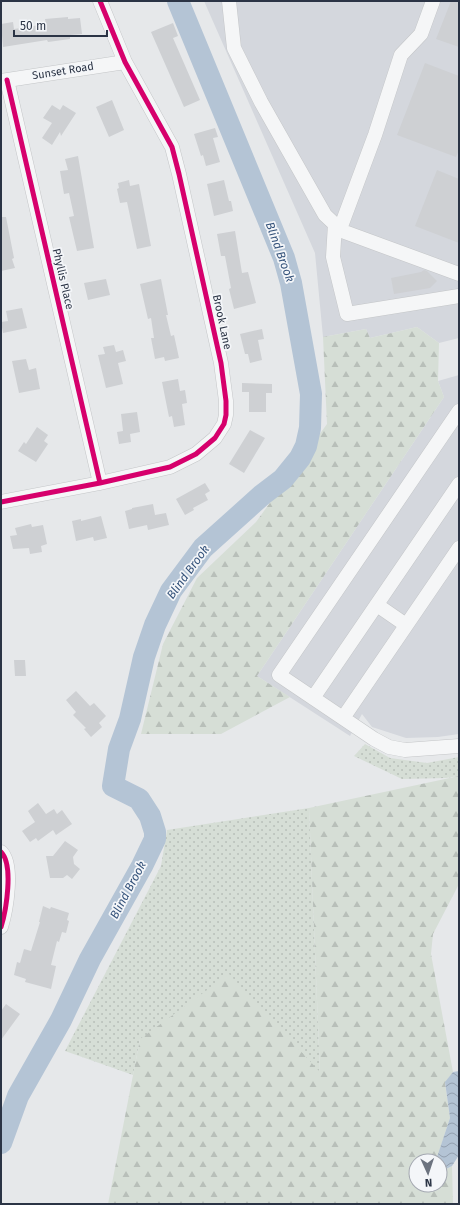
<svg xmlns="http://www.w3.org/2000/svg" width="460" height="1205" font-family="'Fira Sans',sans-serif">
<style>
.built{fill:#d4d7dd}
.grass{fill:url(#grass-dots)}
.forest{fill:url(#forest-firs)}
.water{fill:url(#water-waves)}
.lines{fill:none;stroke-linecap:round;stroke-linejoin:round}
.river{stroke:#b4c4d5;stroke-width:22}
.building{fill:#ced0d3}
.minor-casing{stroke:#c4c6c8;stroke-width:15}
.minor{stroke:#f5f6f7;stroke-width:14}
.cycleway-casing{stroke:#f4f6f9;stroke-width:8}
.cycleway{stroke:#d6006c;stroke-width:5}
.labels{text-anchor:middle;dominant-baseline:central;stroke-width:3.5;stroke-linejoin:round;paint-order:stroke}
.street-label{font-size:11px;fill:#2b3445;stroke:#f4f6f9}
.water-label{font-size:12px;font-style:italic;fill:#34527a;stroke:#f4f6f9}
</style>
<defs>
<pattern id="grass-dots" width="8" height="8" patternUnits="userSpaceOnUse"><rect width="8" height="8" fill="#d6ded6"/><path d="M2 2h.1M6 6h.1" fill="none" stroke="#b8bfb9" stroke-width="1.8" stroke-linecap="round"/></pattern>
<pattern id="forest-firs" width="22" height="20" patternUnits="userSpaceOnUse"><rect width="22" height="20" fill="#d6ded6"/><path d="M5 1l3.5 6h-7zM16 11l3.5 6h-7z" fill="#b8bfb9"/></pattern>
<pattern id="water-waves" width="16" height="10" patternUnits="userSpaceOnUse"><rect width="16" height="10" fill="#b4c4d5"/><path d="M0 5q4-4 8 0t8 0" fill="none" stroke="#93a0af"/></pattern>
</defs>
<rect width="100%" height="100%" fill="#e6e8ea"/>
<path class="built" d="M204,1h255v337l-20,5 -22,-16 -47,11 -4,-9 -43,8 -8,-84z
M459,375v359l-21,3 -32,1 -34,-11 -10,-13 -12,22 -93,-60 187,-279 -6,-16z"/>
<path class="grass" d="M365,744l25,14 37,5 32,-6v19l-13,2 -44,1 -48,-23z
M309,808l11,265 -180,-34 -7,36 -68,-24 96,-185 6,-36z"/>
<path class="forest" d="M417,327l22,16 -1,38 6,16 -187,279 33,21 -69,37h-80l22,-90 34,-66 59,-56 71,-98 -4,-87 43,-8 4,9z
M459,776v108l-26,50 -2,20 22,118 -8,11 5,35 -14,43h-20v24h24v-20l4,5 8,-4 1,38h-345l32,-165 89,-65 91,98 -11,-264z"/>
<path class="water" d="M459,1071v84l-7,11 -8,4 -4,-5v-4l-4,-1 14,-42 -5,-36 8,-10z"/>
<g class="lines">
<path class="river" d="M1,1143l17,-47 43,-76 29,-61 52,-93 13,-27v-7l-5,-16 -11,-17 -26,-13 6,-37 11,-30 14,-62 11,-32 16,-34 32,-43 59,-53 21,-16 17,-21 6,-12 4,-18 1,-34 -20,-111 -7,-25 -106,-257"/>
</g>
<path class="building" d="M451,1h8v46l-23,-8z
M68,17v2l12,-1 2,16 -12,1v4l-22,3 -1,-2 -44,7 -2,-23 12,-2 1,7 32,-5 -1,-5z
M173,23l5,13 -5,2 27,62 -16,7 -33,-75z
M425,63l34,13v74l-3,7 -59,-22z
M112,100l12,30 -15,7 -13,-30z
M52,105l8,5 3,-5 13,8 -15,23 -1,-4 -8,13 -10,-7 10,-15 -9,-5z
M215,128l3,9 -5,1 7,24 -14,4 -3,-11 -2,1 -7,-22z
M78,156l16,92 -17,3 -8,-34 5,-1 -5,-23 -5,1 -4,-23 8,-1 -3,-11z
M437,170l22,9v64l-44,-17z
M129,180l1,6 9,-2 12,62 -14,3 -10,-47 -7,1 -3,-14 2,-1 -1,-5z
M224,180l5,21h2l2,10 -19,5 -7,-32z
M1,217h5l8,41 -2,1 3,9 -14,3z
M235,231l7,42 6,-1 8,31 -22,6 -5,-20 2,-1 -6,-32h-4l-4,-22z
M424,270l3,1 10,10 -7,7 -36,6 -3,-16 30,-6z
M106,279l4,16 -22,5 -4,-17z
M161,279l7,36h-2l5,21 3,-1 5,23 -14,3 -1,-4 -9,2 -4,-21h3l-3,-20 -3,1 -8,-35z
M22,308l5,20 -24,5 -2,-11 7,-1 -2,-10z
M262,329l2,10 -6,1 4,20 -12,3 -2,-9h-3l-5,-20z
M114,345l2,7 7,-2 3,11 -8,2 5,21 -17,4 -8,-33 7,-1 -2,-7z
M26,359l3,11 7,-2 4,21 -21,4 -7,-32z
M178,379l2,12 5,-1 2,13 -5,1 3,21 -11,2 -2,-11 -3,1 -7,-35z
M242,383l30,1v9h-6v19h-17v-20h-7z
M137,412l3,20 -10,2 1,8 -12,2 -2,-12 6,-1 -2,-17z
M37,427l11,8 -4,6 4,3 -12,18 -18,-11 6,-9 2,2z
M250,430l15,8 -21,35 -15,-9z
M205,483l5,8 -5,3 3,6 -15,8 1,2 -9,5 -9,-16z
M153,504l2,11 11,-2 3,12 -21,5 -1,-5 -18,4 -4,-18 7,-2v-1z
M101,516l6,22 -13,3 -1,-4 -17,4 -4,-20 9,-2v2z
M31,524l1,3 11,-2 4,19 -6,2 1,6 -12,2 -1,-6 -16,1 -3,-13 7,-1 -2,-7z
M14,660h11l1,16h-11z
M76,691l14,15 4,-3 12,13 -7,7 3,4 -11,10 -7,-8 2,-1 -13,-13 3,-3 -10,-12z
M38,803l8,11 8,-5 3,5 5,-4 10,14 -16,11 -3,-5 -15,11 -2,-3 -6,4 -8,-11 13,-9 -7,-11z
M65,841l13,9 -5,7 1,7 6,5 -8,10 -5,-4 -4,3h-13l-4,-22h7z
M43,906l7,3 1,-2 18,6 -2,7 2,1 -3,12 -4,-1 -3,10 -2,-1 -6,24 5,1 -5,23 -26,-7 1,-3 -12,-4 3,-13 3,1 4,-14 7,2 9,-29h-1z
M6,1004l14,10 -19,26v-29z"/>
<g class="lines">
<g class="minor-casing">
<path id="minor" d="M229,1l5,47 27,54 64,113 17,16 117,43
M7,80l93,403
M1,81l124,-19
M335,224l-2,33 14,57 112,-18
M340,229l35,-94 26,-80 20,-21 12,-33
M459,411l-180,264 95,64 15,8 16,3 54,-4
M1,502l99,-19 70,-16 26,-13 19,-16 9,-14 2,-9v-14l-5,-38 -42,-189 -7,-27 -47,-85 -25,-61
M377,605l29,20
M313,698l146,-214
M343,718l116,-170
M1,852c13,13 5,59 0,75"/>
</g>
<use href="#minor" class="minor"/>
<g class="cycleway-casing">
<path id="cycleway" d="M7,80l93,403
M1,502l99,-19 70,-16 26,-13 19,-16 9,-14 2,-9v-14l-5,-38 -42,-189 -7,-27 -47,-85 -25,-61
M1,852c13,13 5,59 0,75"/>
</g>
<use href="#cycleway" class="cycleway"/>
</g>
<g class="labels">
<g class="street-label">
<text transform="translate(63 71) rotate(-9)">Sunset Road</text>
<text transform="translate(63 279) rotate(77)">Phyllis Place</text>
<text transform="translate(222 322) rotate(78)">Brook Lane</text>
</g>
<g class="water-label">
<text transform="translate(280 252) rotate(70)">Blind Brook</text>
<text transform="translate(188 572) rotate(-54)">Blind Brook</text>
<text transform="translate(128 890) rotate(-62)">Blind Brook</text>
</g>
</g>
<rect width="460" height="1205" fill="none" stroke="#2b3445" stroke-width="4"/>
<g transform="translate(428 1173) rotate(177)"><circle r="19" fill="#f4f6f9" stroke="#a4a8b1"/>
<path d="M0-3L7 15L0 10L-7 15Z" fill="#6c737f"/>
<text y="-6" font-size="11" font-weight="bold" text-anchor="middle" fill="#2b3445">N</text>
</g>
<path d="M14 30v6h93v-6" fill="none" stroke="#2b3445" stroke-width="2"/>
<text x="20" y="30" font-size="12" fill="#2b3445" stroke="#f4f6f9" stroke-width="3" paint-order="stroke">50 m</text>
</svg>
